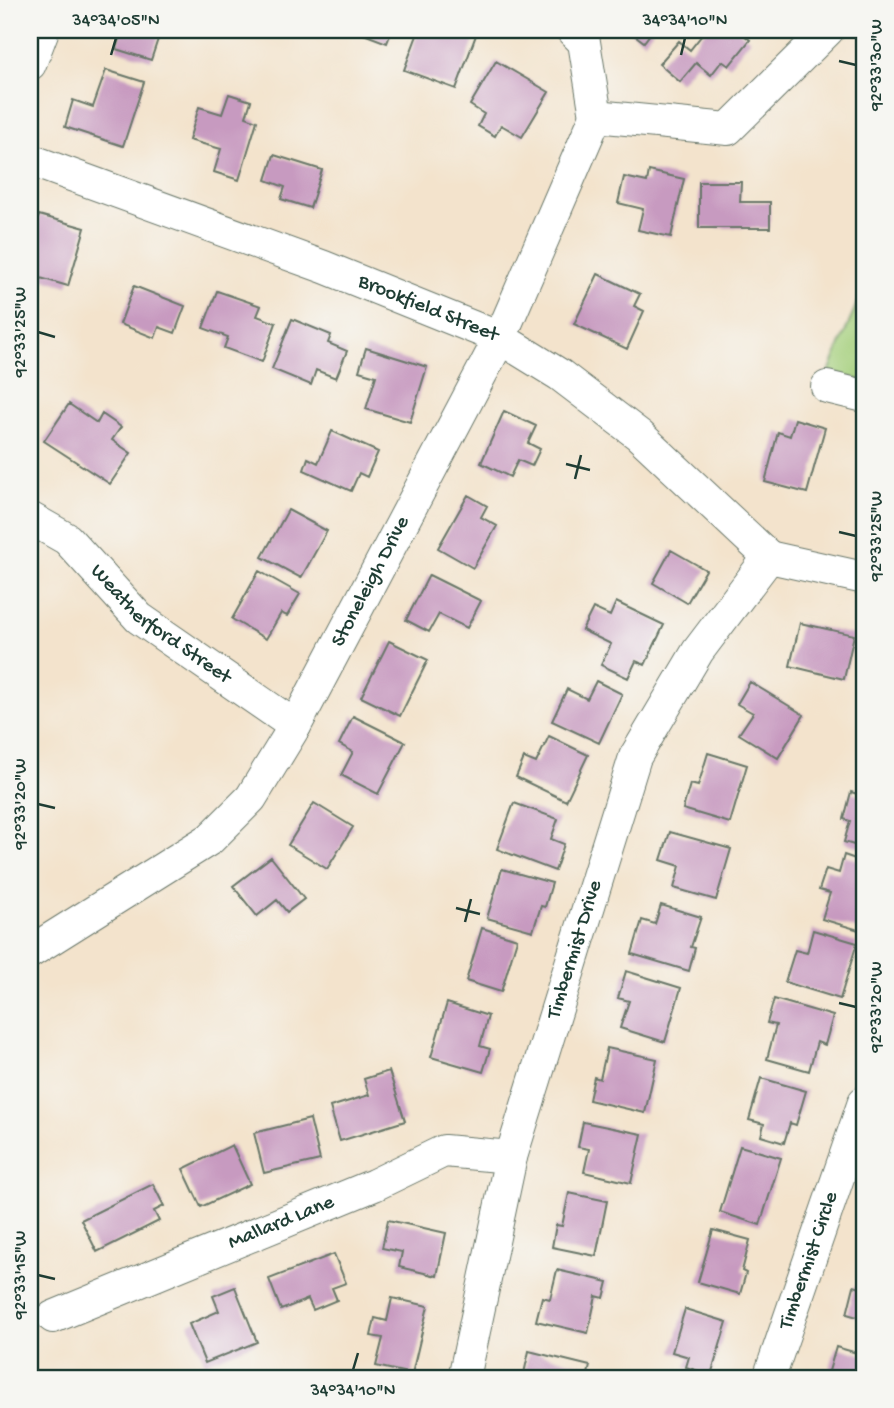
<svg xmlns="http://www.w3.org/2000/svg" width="894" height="1408" font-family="'Gochi Hand',sans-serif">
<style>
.green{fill:#a4cf7c;stroke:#628658;stroke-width:2}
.building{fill:#c79ac0}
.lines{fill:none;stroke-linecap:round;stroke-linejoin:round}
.minor-casing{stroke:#697769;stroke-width:34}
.minor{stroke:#fff;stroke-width:32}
.ticks{fill:none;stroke:#1f3d34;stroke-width:2.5}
.labels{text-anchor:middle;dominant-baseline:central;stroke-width:6;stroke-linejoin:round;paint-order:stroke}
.street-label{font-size:21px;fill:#1f3d34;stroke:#f6f6f2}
.neatline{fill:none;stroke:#1f3d34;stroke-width:2.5}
.ticks-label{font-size:18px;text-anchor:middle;fill:#1f3d34}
</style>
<rect width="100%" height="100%" fill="#f6f6f2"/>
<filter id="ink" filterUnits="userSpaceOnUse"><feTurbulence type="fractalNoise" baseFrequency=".0143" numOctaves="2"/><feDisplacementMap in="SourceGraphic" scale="14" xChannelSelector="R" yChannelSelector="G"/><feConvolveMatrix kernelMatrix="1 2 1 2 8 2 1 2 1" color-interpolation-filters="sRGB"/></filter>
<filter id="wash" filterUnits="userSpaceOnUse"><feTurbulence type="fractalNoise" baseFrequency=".00686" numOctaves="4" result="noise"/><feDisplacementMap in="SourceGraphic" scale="28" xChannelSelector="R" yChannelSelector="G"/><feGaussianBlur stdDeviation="1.57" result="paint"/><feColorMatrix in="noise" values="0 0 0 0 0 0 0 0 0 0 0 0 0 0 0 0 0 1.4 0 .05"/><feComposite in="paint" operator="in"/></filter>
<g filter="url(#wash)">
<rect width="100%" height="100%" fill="#f3e3cc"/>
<path class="green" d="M864,286v95l-35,-9z"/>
<g id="blocks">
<path class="building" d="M122,30h39l-10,30 -35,-11z
M353,30h39l-5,13z
M419,30l29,3 1,-3h13l14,5 -20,54 -52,-19z
M628,30h25l-9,12z
M706,30h32l12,10 -21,26 -7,-5 -11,14 -15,-12 -16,19 -21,-18 20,-23 11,9z
M496,61l53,31 -27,45 -21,-12 -6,11 -17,-10 6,-12 -14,-9z
M106,70l38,12 -21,64 -58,-19 8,-27 20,7z
M229,94l22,7 -5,16 11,4 -18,59 -25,-8 7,-23 -32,-9 10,-33 23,7z
M274,155l48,15 -12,38 -29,-9 4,-12 -19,-7z
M649,171l35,8 -13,58 -33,-7 5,-21 -25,-6 6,-26 23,5z
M699,182h42l-1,20h30v26h-71z
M39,215l46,13 -17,58 -38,-11v-27z
M598,274l42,20 -6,12 10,5 -17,38 -53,-25z
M134,286l51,20 -10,27 -16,-6 -4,11 -35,-14z
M217,291l44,15 -4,10 19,7 -14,39 -38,-14 4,-11 -25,-9z
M292,319l39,16 -3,8 19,8 -11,27 -20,-8 -5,15 -39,-16z
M366,348l61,19 -17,55 -44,-13 10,-33 -17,-5z
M69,404l28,19 5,-9 19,13 -9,13 19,13 -21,31 -66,-43z
M504,411l32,15 -8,17 12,6 -8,17 -14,-6 -8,17 -29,-14z
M795,419l30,9 -18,65 -42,-11 13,-50 12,4z
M332,431l46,21 -11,25 -8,-4 -8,18 -47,-21 4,-12 10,5z
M468,495l19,11 -6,11 16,9 -24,42 -35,-20z
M288,510l39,21 -26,47 -39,-21z
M671,550l35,20 -19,33 -34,-20z
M259,571l41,23 -13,22 -6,-3 -15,26 -34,-20z
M429,575l52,26 -14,27 -28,-14 -10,18 -23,-12z
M616,602l48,23 -19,40 -9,-4 -8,17 -27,-13 10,-21 -29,-14 11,-22 17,8z
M800,623l54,12 -10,44 -54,-13z
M389,641l39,19 -28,56 -39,-19z
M596,681l26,13 -23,49 -47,-22 15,-32 20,10z
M750,682l54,33 -26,43 -39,-24 14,-21 -16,-9z
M353,716l52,26 -27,52 -37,-19 12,-23 -14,-8z
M549,736l39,19 -22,46 -50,-24 8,-19 12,5z
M708,753l39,12 -17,58 -47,-14 7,-25 8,2z
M851,792l13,4v52l-20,-6 6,-21 -6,-2z
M314,803l39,24 -26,42 -39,-24z
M514,803l44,16 -7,20 13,5 -9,27 -58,-22z
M670,832l61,17 -15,51 -42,-12 6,-22 -19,-6z
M844,855l20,7 -2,69 -40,-12 8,-26 -11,-3 7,-21 13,4z
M271,857l33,42 -17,13 -10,-12 -20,16 -24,-30z
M502,869l50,14 -7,24 -4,-1 -8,25 -46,-13z
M661,905l40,12 -10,30 4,1 -6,23 -57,-17 10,-34 13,4z
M482,928l35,11 -16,53 -35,-11z
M813,930l44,13 -17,56 -55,-17 10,-32 12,3z
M626,971l55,17 -16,54 -45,-14 9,-27 -11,-3z
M774,999l59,17 -8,29 -8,-3 -8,29 -42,-12 9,-34 -9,-2z
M447,1003l41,13 -8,30 10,3 -7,23 -52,-15z
M607,1048l50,11 -12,54 -56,-13 5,-23 6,2z
M389,1071l16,50 -65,20 -10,-34 39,-12 -5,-16z
M761,1078l45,13 -10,34 -6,-2 -6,20 -23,-7 3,-12 -15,-4z
M310,1119l10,41 -56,13 -10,-40z
M583,1122l59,12 -11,49 -47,-11 5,-23 -11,-2z
M232,1145l18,39 -49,23 -18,-38z
M740,1146l41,12 -21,67 -40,-13z
M153,1184l11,22 -10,5 5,10 -62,31 -16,-32z
M569,1193l38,8 -11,55 -44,-9 4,-22 6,1z
M388,1220l58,13 -9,43 -38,-9 3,-15 -20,-4z
M713,1230l37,10 -8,31 4,2 -6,21 -42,-12z
M334,1254l12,29 -14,5 5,12 -24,10 -5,-11 -27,11 -12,-31z
M557,1270l51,12 -4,16 -8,-2 -8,37 -52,-12 6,-24 8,2z
M854,1286l10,3v30l-17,-5z
M235,1287l22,55 -52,21 -16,-39 30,-13 -6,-15z
M392,1298l36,8 -16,68 -36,-8 7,-28 -12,-2 4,-18 12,3z
M685,1309l42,13 -16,53 -25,-8 3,-10 -17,-5z
M836,1347l28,8v23h-37z
M529,1351l61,15 -3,12h-64z"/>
</g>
</g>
<g filter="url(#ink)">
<use href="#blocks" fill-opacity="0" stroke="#697769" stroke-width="2"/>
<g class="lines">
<g class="minor-casing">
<g id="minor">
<path d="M572,30l12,12 12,74"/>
<path d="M30,64l13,-34"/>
<path d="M596,116l132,13 100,-99"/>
<path id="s1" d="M30,160l294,107 176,71 60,37 79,60 130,122"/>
<path d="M827,387l37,9"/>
<path id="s2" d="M30,518l37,21 72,79 156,108"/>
<path d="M769,557l95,21"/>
<path id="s3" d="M30,952l180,-113 41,-41 44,-72 205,-388 96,-222"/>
<path id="s4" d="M53,1317l321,-132 70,-34 67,6"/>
<path id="s5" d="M464,1378l47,-221 124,-400 63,-106 71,-94"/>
<path id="s6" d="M769,1378l95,-276"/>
</g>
</g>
<use href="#minor" class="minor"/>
</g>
</g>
<path class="ticks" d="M111,55l5,-17M681,55l4,-17M839,61l17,4M38,332l17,5M566,464l24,6M575,479l6,-24M839,532l17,4M38,804l17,4M456,908l24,6M465,922l6,-23M839,1003l17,4M38,1275l17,4M353,1370l5,-17"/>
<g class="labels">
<g class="street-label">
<text stroke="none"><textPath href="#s1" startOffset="425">Brookfield Street</textPath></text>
<text stroke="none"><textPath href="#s3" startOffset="518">Stoneleigh Drive</textPath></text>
<text stroke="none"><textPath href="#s2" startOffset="170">Weatherford Street</textPath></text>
<text stroke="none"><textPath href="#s5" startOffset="443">Timbermist Drive</textPath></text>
<text stroke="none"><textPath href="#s4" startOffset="247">Mallard Lane</textPath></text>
<text stroke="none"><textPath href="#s6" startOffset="124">Timbermist Circle</textPath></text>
</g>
</g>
<rect width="894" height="1408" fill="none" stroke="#f6f6f2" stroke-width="77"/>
<rect x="38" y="38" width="818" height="1332" class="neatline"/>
<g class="ticks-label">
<text x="116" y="25">34°34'05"N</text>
<text x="685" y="25">34°34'10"N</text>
<text transform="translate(875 65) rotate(-90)" y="6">92°33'30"W</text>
<text transform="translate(19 332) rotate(-90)" y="6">92°33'25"W</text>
<text transform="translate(875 536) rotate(-90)" y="6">92°33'25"W</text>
<text transform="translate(19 804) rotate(-90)" y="6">92°33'20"W</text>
<text transform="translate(875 1007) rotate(-90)" y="6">92°33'20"W</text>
<text transform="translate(19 1275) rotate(-90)" y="6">92°33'15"W</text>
<text x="353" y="1395">34°34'10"N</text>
</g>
</svg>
